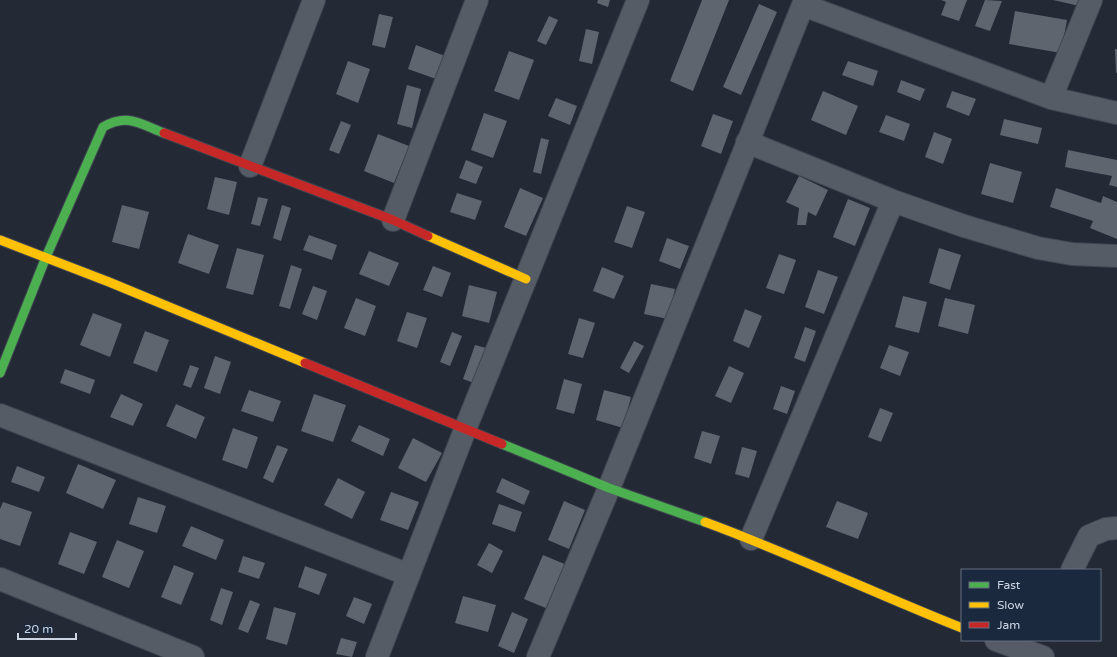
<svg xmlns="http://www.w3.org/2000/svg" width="1117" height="657" font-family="'Varela Round',sans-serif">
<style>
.building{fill:#5e656f}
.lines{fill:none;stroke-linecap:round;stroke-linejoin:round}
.street-casing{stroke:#404550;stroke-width:24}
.fast-casing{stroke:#404550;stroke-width:11}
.slow-casing{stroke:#404550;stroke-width:11}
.jam-casing{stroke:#404550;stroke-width:11}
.street{stroke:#565c66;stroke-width:22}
.fast{stroke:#4caf50;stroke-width:9}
.slow{stroke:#ffc107;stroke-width:9}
.jam{stroke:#c62828;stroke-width:9}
</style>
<rect width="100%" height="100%" fill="#232a36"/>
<path class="building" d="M598,0h12l-2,7 -11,-4z
M702,0h27l-36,91 -23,-10z
M941,0h26l-8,21 -18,-6 5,-13z
M985,0l17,1 -12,30 -15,-5z
M1053,0h32l-1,7z
M759,4l18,8 -36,83 -18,-8z
M1015,11l52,9 -6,33 -52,-9z
M379,14l14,3 -8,31 -13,-3z
M549,16l9,4 -12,25 -9,-4z
M586,29l13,3 -7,32 -13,-3z
M416,45l29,11 -9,23 -28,-10z
M1115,49h2v24h-1z
M509,51l25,9 -15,40 -25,-9z
M348,61l22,8 -12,34 -22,-9z
M848,61l30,10 -5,15 -31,-11z
M901,80l24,9 -5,12 -23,-9z
M407,85l14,4 -9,39 -15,-4z
M823,91l35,15 -12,29 -35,-15z
M952,91l24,8 -7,17 -23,-9z
M556,98l21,8 -7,19 -22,-9z
M484,113l23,8 -14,37 -22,-8z
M713,114l20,7 -12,33 -20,-8z
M886,115l24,9 -6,17 -25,-9z
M1004,119l38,9 -4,16 -38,-9z
M341,121l10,4 -12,29 -10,-4z
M934,132l18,7 -9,25 -18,-7z
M378,134l31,12 -15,37 -30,-12z
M541,138l8,2 -8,34 -8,-2z
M1068,150l49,10v27l-8,-2 3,-9 -47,-9z
M466,160l17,7 -7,17 -17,-6z
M990,163l32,9 -9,31 -32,-9z
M799,176l29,14 -12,26 -8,-4 -2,13h-9l2,-17 -13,-6z
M215,177l22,5 -8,33 -22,-6z
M520,188l23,10 -17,38 -22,-9z
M1056,188l45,15 2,-7 14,6v37l-27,-11 3,-7 -43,-14z
M457,193l25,8 -7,19 -25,-8z
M258,197l10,2 -8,27 -9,-2z
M848,199l22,9 -15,38 -22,-9z
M122,205l27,7 -10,37 -27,-7z
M282,205l9,3 -10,33 -8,-3z
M627,206l18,6 -13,36 -18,-6z
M188,234l31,11 -10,29 -31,-11z
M309,235l28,10 -5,15 -29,-10z
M667,238l22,8 -9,23 -21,-8z
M237,248l27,7 -11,40 -27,-7z
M939,248l22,7 -11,35 -21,-7z
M369,251l30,12 -10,23 -30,-12z
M779,254l17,6 -12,34 -18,-6z
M291,265l11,4 -12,40 -11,-3z
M433,266l18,7 -9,24 -19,-7z
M602,267l22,9 -10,23 -21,-8z
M818,270l20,7 -14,37 -19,-7z
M651,284l24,5 -7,30 -24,-5z
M469,285l28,7 -8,31 -27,-7z
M313,286l14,5 -10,29 -15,-6z
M903,296l24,6 -8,31 -24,-6z
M356,298l20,8 -11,30 -21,-8z
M945,298l30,7 -7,29 -30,-8z
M745,309l17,7 -13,32 -16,-7z
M407,312l20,6 -10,30 -20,-7z
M93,313l29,11 -12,33 -30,-12z
M579,318l16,5 -12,35 -15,-4z
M805,327l11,4 -11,31 -11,-4z
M145,331l24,9 -12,32 -24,-9z
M452,332l10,4 -12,30 -10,-4z
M634,341l10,5 -15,27 -9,-5z
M475,345l11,3 -12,35 -11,-4z
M889,345l20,7 -9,24 -20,-8z
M215,356l16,6 -11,32 -16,-6z
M190,365l9,3 -8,20 -8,-3z
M729,366l15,7 -13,30 -16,-7z
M65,369l30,11 -5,14 -30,-11z
M564,379l18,5 -8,30 -18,-5z
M781,386l14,5 -8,23 -14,-5z
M249,390l32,11 -8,21 -32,-11z
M604,390l27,7 -8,31 -27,-8z
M121,394l22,10 -10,22 -23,-9z
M314,394l32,11 -13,37 -32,-11z
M176,404l29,13 -9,22 -30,-13z
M880,408l13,5 -12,29 -13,-5z
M359,425l31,14 -7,17 -32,-15z
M233,428l25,9 -11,32 -25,-9z
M702,431l18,5 -9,28 -17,-6z
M413,438l29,15 -16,29 -28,-14z
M277,445l11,4 -15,34 -10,-5z
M742,447l15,4 -8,27 -14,-4z
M78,464l38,16 -13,29 -37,-16z
M17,466l28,11 -6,15 -28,-10z
M338,478l27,14 -13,27 -28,-14z
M502,478l28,13 -6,14 -28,-13z
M391,492l28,10 -11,28 -28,-10z
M138,497l28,9 -9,27 -28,-9z
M564,501l21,9 -16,39 -21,-9z
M837,501l31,12 -10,26 -32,-12z
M3,502l29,10 -12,34 -20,-7v-30z
M499,504l23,8 -7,20 -23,-8z
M191,526l33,14 -8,20 -34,-14z
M70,532l27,10 -13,32 -26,-10z
M117,540l27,11 -15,37 -27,-11z
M489,543l14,8 -11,22 -15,-8z
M543,555l24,10 -19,44 -24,-10z
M243,556l22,7 -6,16 -21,-7z
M174,565l20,8 -13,32 -20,-8z
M305,566l22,8 -8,21 -21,-8z
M221,588l12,4 -11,33 -12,-5z
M463,596l33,9 -8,27 -33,-9z
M354,597l18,7 -8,20 -18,-8z
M250,600l10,4 -12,29 -10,-4z
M274,607l22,6 -9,32 -21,-6z
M512,612l16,7 -14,34 -16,-7z
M341,638l16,4 -5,15 -16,-3z"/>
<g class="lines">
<g class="street-casing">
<path id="street" d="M803,5l248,93 66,15
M1051,98l40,-98
M747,142l146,59 71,25 74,22 34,6 45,2
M250,166l64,-166
M393,220l84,-220
M0,415l409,160
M751,539l142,-338
M1072,570l17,-34 17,-7 11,-1
M0,579l193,78
M996,640l47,17
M377,657l89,-230 172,-427
M538,657l71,-169 196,-488"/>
</g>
<g class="fast-casing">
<path id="fast" d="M0,373l46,-116 57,-130c25,-14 37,-3 61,6
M502,444l107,44 96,34"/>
</g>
<g class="slow-casing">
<path id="slow" d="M428,236l98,43
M0,240l109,42 196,81
M705,522c87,32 171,72 257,106"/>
</g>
<g class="jam-casing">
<path id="jam" d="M164,133l229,87 35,16
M305,363l197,81"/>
</g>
<use href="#street" class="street"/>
<use href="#fast" class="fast"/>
<use href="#slow" class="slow"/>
<use href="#jam" class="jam"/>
</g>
<rect x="961" y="569" width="140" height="72" fill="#1b293e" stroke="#626e80"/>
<rect x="969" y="582" width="20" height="6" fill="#4caf50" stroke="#626e80"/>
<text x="997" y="589" font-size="12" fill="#ccd5e3">Fast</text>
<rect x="969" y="602" width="20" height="6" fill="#ffc107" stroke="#626e80"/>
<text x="997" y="609" font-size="12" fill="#ccd5e3">Slow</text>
<rect x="969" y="622" width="20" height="6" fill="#c62828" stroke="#626e80"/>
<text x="997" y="629" font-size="12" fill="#ccd5e3">Jam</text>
<path d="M18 633v6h58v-6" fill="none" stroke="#ccd5e3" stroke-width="2"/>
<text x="24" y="633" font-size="12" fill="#ccd5e3" stroke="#1b293e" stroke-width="3" paint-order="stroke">20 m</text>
</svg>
